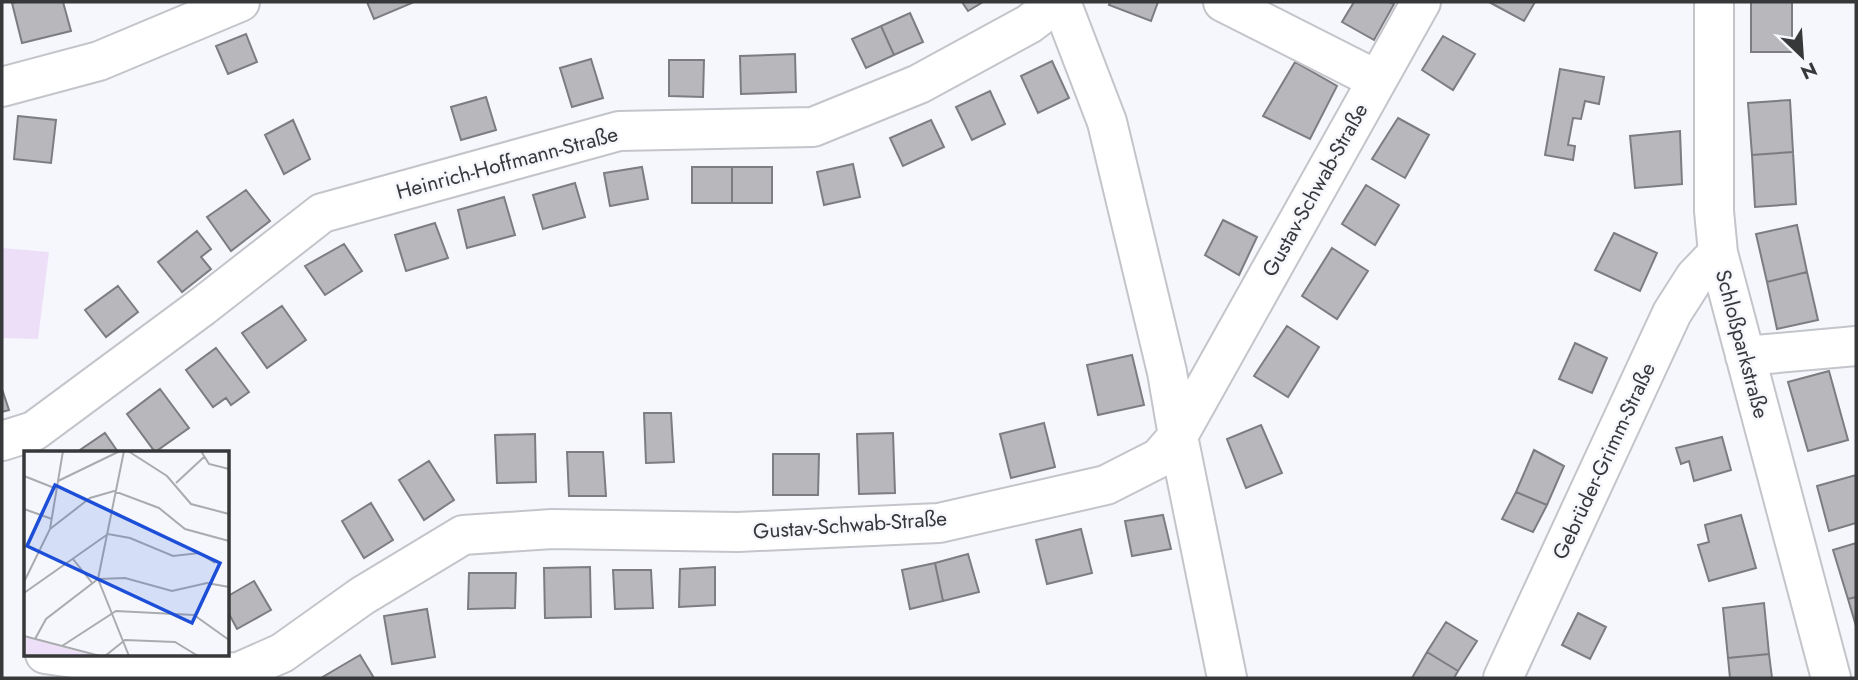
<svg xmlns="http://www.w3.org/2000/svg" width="1858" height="680" font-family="Jost,sans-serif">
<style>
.green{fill:#eedff9}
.building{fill:#b7b7bc;stroke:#7c7c81;stroke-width:2}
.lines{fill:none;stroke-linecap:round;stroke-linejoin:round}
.minor-casing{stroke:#c3c5ca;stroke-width:42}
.minor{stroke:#fff;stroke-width:38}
.labels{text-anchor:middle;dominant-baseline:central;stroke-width:5;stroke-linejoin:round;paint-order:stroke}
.street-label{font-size:21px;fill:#37383a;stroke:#f5f7fc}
.inset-road{fill:none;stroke:#a9abae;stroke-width:2}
.view{fill:#1d4ed8;fill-opacity:0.15;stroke:#1d4ed8;stroke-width:3.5}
.inset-edge{fill:none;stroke:#37383a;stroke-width:3.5}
</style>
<rect width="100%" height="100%" fill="#f5f7fc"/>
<path class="green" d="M2,248l47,4 -11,87 -36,-1z"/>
<path class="building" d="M17,2h46l8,29 -49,12 -10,-40z
M367,2h44l1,1 -38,16z
M962,2h21l-15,9z
M1110,2h48l-7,19 -42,-16z
M1354,2h35l5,2 -20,36 -32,-18z
M1489,2h46l-11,19z
M1751,2h41v50h-41z
M910,13l13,29 -29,13 -13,-29z
M881,26l13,29 -28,13 -14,-29z
M246,34l11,28 -29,12 -12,-28z
M1443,36l32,18 -22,36 -31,-20z
M795,54l1,38 -55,2 -1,-38z
M591,59l12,39 -31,9 -12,-39z
M669,60h35l-1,37 -34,-1z
M1052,61l17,37 -31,15 -17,-37z
M1295,62l42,24 -27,53 -47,-23z
M1560,69l44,8 -5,27 -14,-3 -4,18 -8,-1 -5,27 7,1 -2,14 -28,-5z
M990,91l15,33 -33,16 -16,-33z
M486,97l10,33 -35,10 -10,-33z
M1790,100l3,52 -41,3 -4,-52z
M18,116l38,4 -5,43 -37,-4z
M1398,118l31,17 -24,43 -33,-19z
M293,120l17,39 -26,15 -19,-39z
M931,120l13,27 -41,19 -13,-28z
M1680,131l2,53 -47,4 -5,-52z
M1793,152l3,52 -41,3 -3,-52z
M853,164l7,33 -36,8 -7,-33z
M642,167l6,32 -38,7 -6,-33z
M692,167h40v36h-40z
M732,167h40v36h-40z
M575,183l10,34 -42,12 -10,-34z
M1366,185l33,20 -24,40 -33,-21z
M246,190l24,31 -39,30 -24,-34z
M504,197l11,38 -48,13 -9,-38z
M1223,220l34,17 -18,38 -34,-20z
M435,223l13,35 -42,13 -11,-36z
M1797,225l10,47 -40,10 -11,-48z
M197,231l14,18 -10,8 10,12 -29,23 -24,-30z
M1614,233l43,20 -17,38 -45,-21z
M344,244l18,27 -37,24 -20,-29z
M1332,248l36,23 -31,48 -35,-23z
M1807,272l11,48 -41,9 -10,-47z
M118,286l20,26 -32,25 -21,-27z
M282,306l24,34 -39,28 -25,-35z
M1287,326l32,21 -31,50 -34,-21z
M1575,343l32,15 -15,35 -33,-14z
M216,348l33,44 -18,13 -5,-7 -13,9 -27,-37z
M1132,355l12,50 -46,10 -11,-50z
M1829,371l19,69 -40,11 -20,-69z
M2,389l7,21 -7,2z
M160,389l29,39 -34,24 -28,-38z
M644,413h27l3,49 -28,1z
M1044,423l11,44 -44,11 -11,-44z
M1261,425l21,48 -36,15 -19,-49z
M105,433l13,19h-41z
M893,433l2,60 -36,1 -2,-60z
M535,434l1,48 -39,1 -2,-48z
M1722,437l9,33 -37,11 -5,-20 -8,3 -5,-16z
M1534,450l30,16 -17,39 -31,-13z
M567,452h36l3,44h-37z
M773,454h46l-1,41h-45z
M429,461l25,39 -30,20 -25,-40z
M1856,475v48l-27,8 -12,-45z
M1516,492l31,13 -14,27 -31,-13z
M371,503l22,37 -29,18 -22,-37z
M1163,515l8,34 -39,7 -7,-35z
M1741,515l15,53 -47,13 -11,-36 11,-3 -4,-17z
M1081,529l11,44 -45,11 -11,-44z
M1856,543v54l-8,2 -15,-49z
M968,554l11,38 -36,9 -8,-38z
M935,563l8,38 -33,8 -8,-39z
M590,567l1,50 -46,1 -1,-50z
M715,567v38l-36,2 1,-38z
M613,570h38l2,38 -38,1z
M469,573h47l-1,35 -47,1z
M254,581l17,29 -34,19 -9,-17v-16z
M1856,597v29l-8,-27z
M1764,603l5,51 -41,4 -5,-50z
M427,609l8,48 -43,7 -8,-48z
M1578,613l28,14 -16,32 -28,-14z
M1446,622l31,19 -19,30 -31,-19z
M1427,652l31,19 -4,7h-42z
M1769,654l3,24h-42l-2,-20z
M360,655l14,23h-53z"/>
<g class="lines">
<g class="minor-casing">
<path id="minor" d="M1061,2l46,120 60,250 11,64 49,242
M1223,2l154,78
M1714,2v209l4,42 113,425
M2,87l97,-26 141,-59
M1745,356l111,-10
M2,441l32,-10 169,-125 119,-93 297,-82 194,-4 106,-43 110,-60 29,-22
M45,654l134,19 60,-1 43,-19 80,-57 101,-61 89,-6 186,3 201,-9 167,-38 53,-27 19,-22 243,-434
M1503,678l169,-365 23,-36 23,-24"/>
</g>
<use href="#minor" class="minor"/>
</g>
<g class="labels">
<g class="street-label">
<text transform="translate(507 163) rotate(-15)">Heinrich-Hoffmann-Straße</text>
<text transform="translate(1315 190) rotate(-61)">Gustav-Schwab-Straße</text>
<text transform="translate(1742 344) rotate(75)">Schloßparkstraße</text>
<text transform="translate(1604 461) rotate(-65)">Gebrüder-Grimm-Straße</text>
<text transform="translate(850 525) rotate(-4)">Gustav-Schwab-Straße</text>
</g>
</g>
<g transform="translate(24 451)">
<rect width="205" height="205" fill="#f5f7fc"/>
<path d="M0,186l70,19h-70z" fill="#eedff9"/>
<path class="inset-road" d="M100,0l-26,128 31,77M104,0l39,25 24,28 38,10M177,0l8,13 20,5M0,25l33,13M34,30l62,-30M152,32l28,-26M0,58l28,10M26,78l40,-31 24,-7 45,17 26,21 44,12M49,108l20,25M0,131l26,-53 13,-78M0,142l84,-59 22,4 43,18 26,-3 16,10M0,185l76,20M11,188l11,-20 52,-40 27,-1 47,13 35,-8 22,4M38,195l54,-35 78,4 35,25M81,205l20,-16 50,2 23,14"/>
<path class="view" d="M31,34l165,78 -28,60 -165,-77z"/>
<rect width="205" height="205" class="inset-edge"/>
</g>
<rect width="1858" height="680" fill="none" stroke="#37383a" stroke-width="7"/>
<g transform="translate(1802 56) rotate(155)" stroke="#f5f7fc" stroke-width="5" paint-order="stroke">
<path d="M0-5L12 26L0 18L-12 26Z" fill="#37383a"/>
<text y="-10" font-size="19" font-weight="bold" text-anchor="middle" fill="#37383a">N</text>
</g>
</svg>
